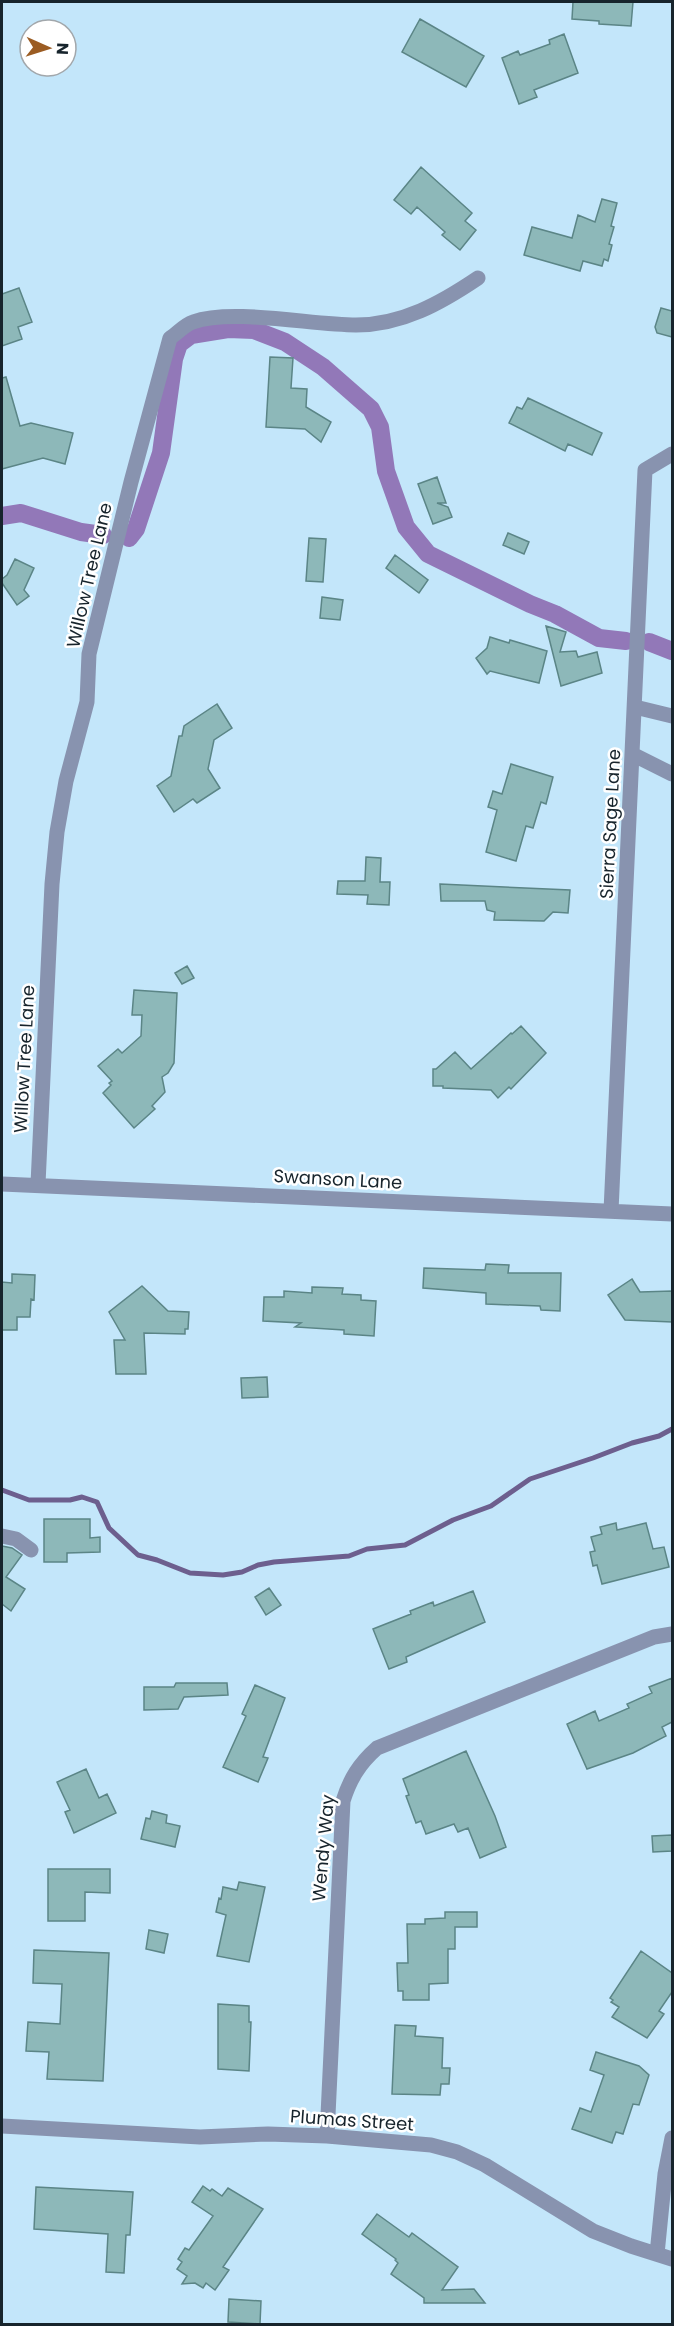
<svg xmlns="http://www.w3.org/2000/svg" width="674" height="2326" font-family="Poppins,sans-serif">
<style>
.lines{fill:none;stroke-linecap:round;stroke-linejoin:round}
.stream{stroke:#6d5f8e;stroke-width:5}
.canal{stroke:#9278b8;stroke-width:18}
.building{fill:#8db8b9;stroke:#5b8586;stroke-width:1.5}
.minor{stroke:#8893af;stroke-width:15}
.labels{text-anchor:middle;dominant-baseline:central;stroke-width:5;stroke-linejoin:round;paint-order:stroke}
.street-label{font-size:18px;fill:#17242c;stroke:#fff}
</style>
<rect width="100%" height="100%" fill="#c3e6fa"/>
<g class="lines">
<path class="stream" d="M2,1490l27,10h41l12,-3 15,5 12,26 29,27 19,5 33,13 33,2 19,-3 16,-7 16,-3 75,-6 18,-7 38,-4 48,-25 38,-14 39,-27 63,-21 39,-15 27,-7 13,-7"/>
<path class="canal" d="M2,516l19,-3 60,19 22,3
M129,538l7,-9 25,-76 13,-94 5,-15 12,-9 37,-6 26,1 31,12 38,25 48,42 9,18 6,44 20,56 22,27 102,50 25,10 44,24 27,3
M649,642l23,9"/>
</g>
<path class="building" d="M573,2h60l-2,24 -32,-2v-3l-27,-2z
M420,19l64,37 -18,31 -64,-35z
M564,34l14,39 -44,17 3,7 -18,7 -17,-46 16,-7 2,4 30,-11 -1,-4z
M421,167l51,46 -7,8 11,9 -16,20 -18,-15 3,-3 -28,-25 -6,7 -17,-14z
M602,199l15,4 -6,23 3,1 -5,17 3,1 -4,16 -4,-2 -2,7 -19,-5 -3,10 -56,-16 8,-28 40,11 6,-23 17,7z
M19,288l13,34 -14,5 4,12 -20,7v-52z
M661,308l11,3v26l-15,-4 -2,-6z
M270,357l23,1 -2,30 16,1 -1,18 25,15 -10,20 -16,-13 -39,-2z
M6,377l14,49 11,-3 42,10 -8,31 -22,-6 -41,11v-91z
M528,398l74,35 -10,22 -24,-11 -3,7 -56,-28 8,-16 5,2z
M437,477l9,26h-9l11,4 4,10 -19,7 -15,-40z
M508,533l21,9 -5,12 -21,-9z
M309,538l17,1 -3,43 -17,-1z
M395,555l33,25 -9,13 -33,-25z
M15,559l19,9 -10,22 5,6 -12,9 -15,-22v-4l5,-4z
M322,597l21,3 -3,20 -20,-2z
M546,626l20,6 -6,20 16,-1 2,6 19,-5 5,21 -41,13z
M490,637l19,6 1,-3 37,11 -8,32 -49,-12 -3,3 -11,-16 11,-10z
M217,704l15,24 -18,12 -6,29 12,19 -23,15 -4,-4 -19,13 -17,-26 14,-10 8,-40h3l2,-10z
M511,764l42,13 -7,27 -5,-2 -8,26 -7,-2 -10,35 -30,-9 11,-42 -9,-3 5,-16 9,3z
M366,857l15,1 -1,24h10l-1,23 -22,-1 1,-9 -31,-1 1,-13h27z
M440,884l130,6 -2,23 -15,-1 -9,9 -50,-1 1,-8 -8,-2 -2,-9h-44z
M187,966l7,12 -12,6 -7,-11z
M134,990l43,3 -3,70 -6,10 -6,4 3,15 -13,14 3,3 -21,19 -31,-35 8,-8 -2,-2 3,-2 -14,-15 20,-17 4,4 19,-17 1,-21h-10z
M521,1026l25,27 -35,36 -2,-2 -11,11 -7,-8 -48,-2v-2h-10v-17h3l19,-17 16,17 40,-36 1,1z
M486,1264l23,1 -1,8h53l-1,38 -19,-1 -1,-4 -54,-2v-11l-63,-5 1,-20 61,2z
M12,1274l23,1 -1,25 -3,-1 -1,18h-13v13h-15v-48l10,1z
M632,1279l8,13 32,-1v31l-47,-2 -17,-25z
M142,1286l26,25 21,1 -1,17h-3v5l-41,-1 2,41h-30l-2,-34h11l-16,-28z
M312,1287l31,1 -1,6 19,1v5l15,1 -2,35 -30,-2v-4l-49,-3 6,-4 -38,-2 1,-24h20v-6l28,2z
M267,1377l1,20 -26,1 -1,-20z
M44,1519h46v19l10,-1v15l-33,1v9h-23z
M616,1523l1,7 29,-7 7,26 11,-2 5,20 -67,17 -5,-19 -4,1 -3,-14 5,-1 -4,-14 11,-3 -2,-7z
M2,1546l10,2 10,7 -16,22 19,12 -14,22 -9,-7z
M269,1588l12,17 -15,10 -11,-18z
M473,1591l12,31 -79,35 1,5 -18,7 -16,-40 38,-15 -1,-3 23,-9 1,4z
M672,1678v44l-10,5 4,9 -33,17 -46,16 -20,-45 28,-13 4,10 30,-13 -2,-4 25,-11 -3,-6z
M176,1683h51l1,12 -44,2 -6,12 -34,1v-23h30z
M255,1685l30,13 -22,59 5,1 -10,24 -35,-15 23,-51 -4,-2z
M466,1751l29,65 11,31 -26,11 -12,-30 -10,4 -4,-8 -28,10 -5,-13 -5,2 -10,-27 3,-1 -6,-16z
M86,1769l13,29 8,-4 9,19 -42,20 -9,-21 5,-2 -13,-28z
M152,1811l15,4 -1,8 14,3 -5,21 -34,-8 5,-21 4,1z
M672,1835v16l-19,1 -1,-16z
M48,1869h62v24l-25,-1v29h-37z
M239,1882l26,5 -16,75 -32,-6 9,-41 -10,-3 3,-14 2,1 2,-12 14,3z
M445,1912h32v15h-22v22h-7v34l-19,1v16h-26v-9h-5l-1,-28h11l-1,-39h18v-5l20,-1z
M149,1930l19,4 -4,19 -18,-4z
M34,1950l75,3 -6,128 -56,-2 2,-27 -23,-1 2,-29 32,2 2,-40 -29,-1z
M641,1951l31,22v19l-13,19 5,3 -17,24 -35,-21 7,-10 -8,-5 2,-2 -3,-2z
M218,2004l31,2v16h2l-2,49 -31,-2z
M395,2025l21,1 -1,10 28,2 -1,30h8l-1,16h-8l-1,11 -48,-1z
M596,2052l43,14 10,9 -10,30 -6,-1 -10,30 -7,-2 -4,11 -40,-14 8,-21 11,4 13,-37 -14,-5z
M203,2186l7,5 2,-2 10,7 6,-8 35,21 -40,58 6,3 -14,20 -9,-7 -3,5 -8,-5 -13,1 5,-8 -10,-7 5,-7 -4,-3 7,-11 4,2 24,-34 -21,-14z
M36,2187l97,5 -3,43h-4l-2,38 -18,-1 2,-38 -74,-5z
M377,2214l32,23 3,-4 46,34 -16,23 32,-1 11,14h-61v-5l-33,-24 7,-11 -3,-3 1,-1 -34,-25z
M229,2299l32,2 -1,23 -32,-2z"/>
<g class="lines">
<path class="minor" d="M635,707l37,9
M632,754l40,20
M2,1184l670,30
M38,1184l14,-300 5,-52 9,-51 21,-79 2,-48 42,-172 39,-144c8,-5 14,-13 23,-16 39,-14 119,3 163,3 46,0 85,-22 122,-47
M611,1211l34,-741 27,-16
M2,1536l14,3 15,11
M2,2126l198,11 68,-3 59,2 104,9 26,7 28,13 108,66 38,15 41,13
M327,2136l16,-335c7,-22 16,-37 34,-53l277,-111 18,-3
M657,2254l8,-80 7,-36"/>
</g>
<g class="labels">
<g class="street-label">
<text transform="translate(89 575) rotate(-77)">Willow Tree Lane</text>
<text transform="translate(610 824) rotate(-87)">Sierra Sage Lane</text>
<text transform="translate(24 1059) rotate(-87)">Willow Tree Lane</text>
<text transform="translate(338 1179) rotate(3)">Swanson Lane</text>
<text transform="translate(323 1848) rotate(-85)">Wendy Way</text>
<text transform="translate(352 2120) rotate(4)">Plumas Street</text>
</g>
</g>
<rect width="674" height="2326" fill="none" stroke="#17242c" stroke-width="6"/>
<g transform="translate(48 48) rotate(93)"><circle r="28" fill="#ffffff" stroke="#a2a7ab" stroke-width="1.5"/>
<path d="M0-4.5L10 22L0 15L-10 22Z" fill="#9b5c23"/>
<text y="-9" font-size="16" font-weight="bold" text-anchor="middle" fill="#17242c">N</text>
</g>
</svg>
